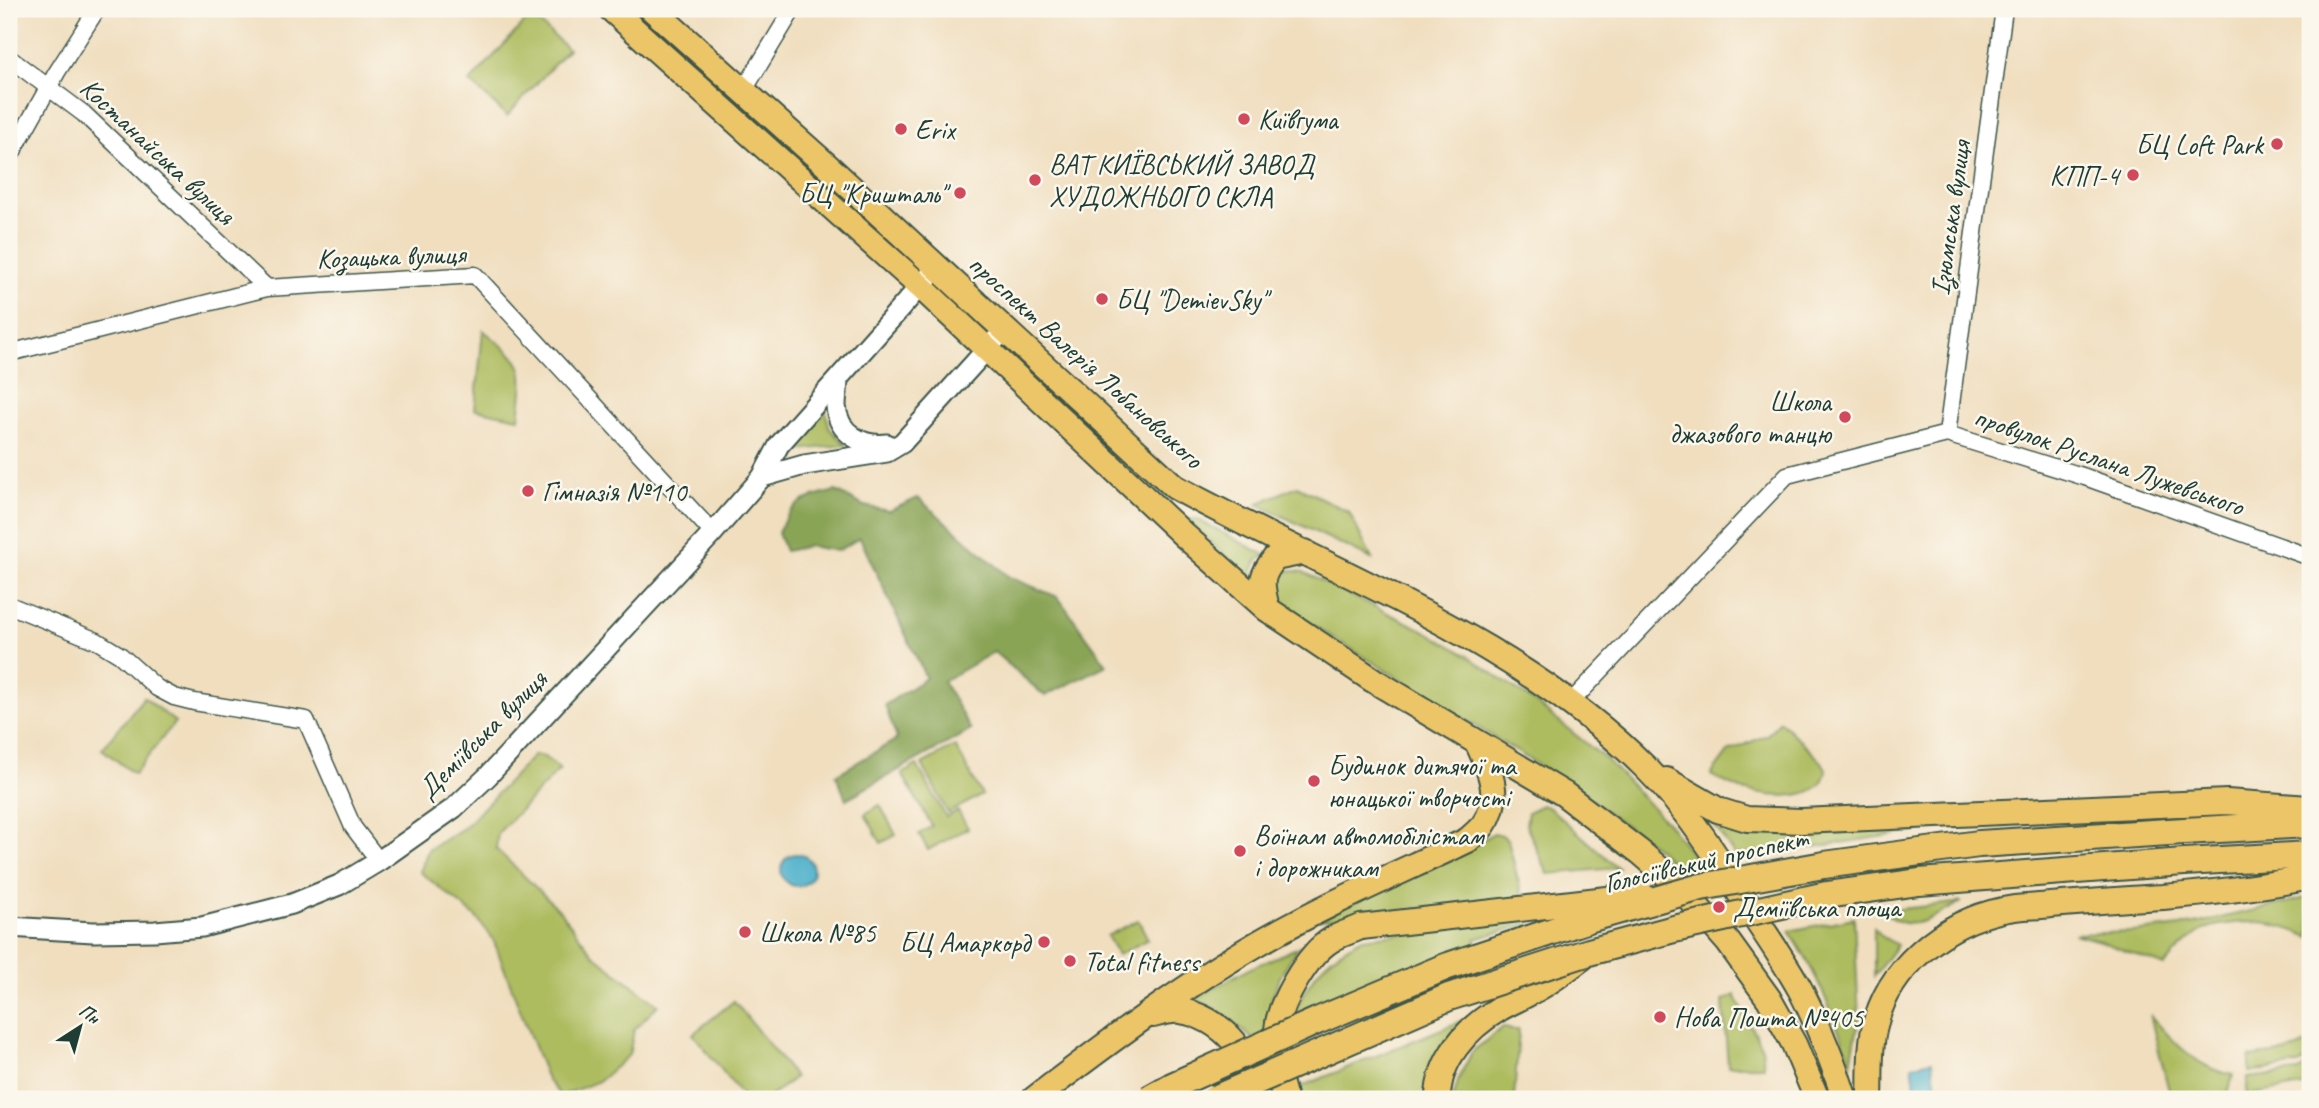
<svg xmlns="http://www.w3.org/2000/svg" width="2319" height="1108" font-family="Caveat,sans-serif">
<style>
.green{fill:#adbc5f;stroke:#667c4a;stroke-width:2}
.forest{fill:#8aa456;stroke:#547045;stroke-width:2}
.water{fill:#4aafca;stroke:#34767f;stroke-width:2}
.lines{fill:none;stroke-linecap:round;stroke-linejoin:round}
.minor-casing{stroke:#3e5549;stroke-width:19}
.tertiary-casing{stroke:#3e5549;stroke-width:23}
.primary-casing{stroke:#3e5549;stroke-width:28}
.trunk-casing{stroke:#3e5549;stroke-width:30}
.minor{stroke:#fff;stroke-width:16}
.tertiary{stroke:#fff;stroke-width:19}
.primary{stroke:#edc569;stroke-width:24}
.trunk{stroke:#edc569;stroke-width:26}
.primary-bridge-casing{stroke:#3e5549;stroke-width:28;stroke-linecap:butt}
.trunk-bridge-casing{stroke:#3e5549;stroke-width:30;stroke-linecap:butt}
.primary-bridge{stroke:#edc569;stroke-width:24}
.trunk-bridge{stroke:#edc569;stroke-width:26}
.poi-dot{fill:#d1495b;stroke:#fbf7ec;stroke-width:2.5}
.labels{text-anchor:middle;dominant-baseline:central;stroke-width:5;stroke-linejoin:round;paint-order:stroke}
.poi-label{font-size:28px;fill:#1f3d34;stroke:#fbf7ec;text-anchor:start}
.street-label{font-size:28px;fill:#1f3d34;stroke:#fbf7ec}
</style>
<rect width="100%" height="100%" fill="#fbf7ec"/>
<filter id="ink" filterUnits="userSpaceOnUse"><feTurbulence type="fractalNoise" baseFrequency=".0143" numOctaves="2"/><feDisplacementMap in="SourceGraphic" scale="14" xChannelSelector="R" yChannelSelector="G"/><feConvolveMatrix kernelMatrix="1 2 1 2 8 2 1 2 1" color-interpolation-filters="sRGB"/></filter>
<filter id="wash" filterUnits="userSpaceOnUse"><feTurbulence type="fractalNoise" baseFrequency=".00686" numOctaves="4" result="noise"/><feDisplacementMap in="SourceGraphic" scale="28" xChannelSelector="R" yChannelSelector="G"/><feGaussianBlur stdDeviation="1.57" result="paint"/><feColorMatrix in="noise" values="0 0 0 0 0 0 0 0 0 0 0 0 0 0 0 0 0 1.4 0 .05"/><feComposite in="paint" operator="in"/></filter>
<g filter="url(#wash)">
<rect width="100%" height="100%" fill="#f0debf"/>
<path class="green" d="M531,15l37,34 -61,67 -37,-34z
M483,330c43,36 43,31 36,88l-44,-9z
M824,406l6,23 16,16 -39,4 -26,5z
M1297,486l52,26 23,47 -115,-55z
M1196,519l69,36 -8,6 -7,16 -60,-53v-4z
M1286,570l17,2 122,59 40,23 72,50 71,57 61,64 39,50 -23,2 -28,-29 -96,-69 -269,-167 -16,-14 -1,-15z
M144,697l31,25 -41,52 -32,-25z
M1780,721l42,41 4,7c-2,37 -68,28 -90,18 -9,-3 -17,-8 -25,-12l17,-23 39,-17z
M955,746l27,49 -34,18 -26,-49z
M534,755l10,2 16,12 -62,64 -2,16 62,60 36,46 64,50 -24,25 -5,25 -30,26 -38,15 -14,-16 -54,-141 -18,-23 -55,-44 8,-22 37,-23z
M917,765l29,52 12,-6 10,17 -40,22 -9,-16 13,-8 -30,-52z
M880,805l16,30 -15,8 -16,-29z
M1542,805l8,3 68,60 -70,6 -22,-49 2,-13z
M1707,814l212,6v11l-137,21 -47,4z
M1494,833l8,2 6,5 15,60 -162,18 -43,1 136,-64z
M2310,897v40c-28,-12 -53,-18 -84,-13 -7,1 -15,2 -21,5 -17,10 -29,23 -41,37l-64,-25 -26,-7 60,-2 61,-8z
M1962,902c-27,13 -52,36 -78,9z
M1526,918l2,6 -53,15 4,12 -190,73c21,-44 29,-64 74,-86z
M1854,918l5,102 -8,43c-17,-46 -34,-91 -62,-132z
M1138,920l10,19 -30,16 -11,-19z
M1874,928l9,9 14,8 -23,31z
M1299,947c-23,31 -28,47 -33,86l-13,6 -37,-30 -22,-10 50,-28z
M1735,995l27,53 2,18h-36l-5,-65z
M734,1001l61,76 -28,22h-22l-52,-65z
M2150,1015c23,26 48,55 83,60l-6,24h-56z
M1471,1017l-40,82h-134l-4,-9z
M1503,1027l8,3h8l-5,69h-61l6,-21 13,-26z
M2310,1042v15l-12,8 -49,7v-15l40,-5z
M2310,1064v21l-64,10 2,-17 49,-6z"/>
<path class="forest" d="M836,491l28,15 25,5 29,-13 91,79 49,20 49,68 -62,31 -51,-44 -51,29 28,49 -125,69 -10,-24 61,-36 -12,-34 41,-27 -66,-140 -23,13 -28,-5 -24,5 -7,-18c13,-31 26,-35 58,-42z"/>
<path class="water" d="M781 870a16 16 0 1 1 32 0a16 16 0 1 1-32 0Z
M1932,1061l6,38h-21l-5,-34z"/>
</g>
<g filter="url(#ink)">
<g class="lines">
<g class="minor-casing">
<path id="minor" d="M9,58l75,56 183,174
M744,90l49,-81
M9,158l48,-86 40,-63
M9,353l258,-65 208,-13 238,258
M1947,434l57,-425
M9,605l88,36 23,14 37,33 17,9 20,5 112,18 47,107 26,34
M1571,702l216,-227 160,-41 138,43 225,80
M152,1099v-1"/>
</g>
<g class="tertiary-casing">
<path id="tertiary" d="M838,379c0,9 -2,18 -2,27 2,28 27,41 51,38
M762,477l42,-12 83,-13 15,-9 94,-104
M9,927l84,5 62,-1 47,-4 90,-23 47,-19 40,-24 75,-53 34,-32 225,-243 49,-56 17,-32 159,-179"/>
</g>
<g class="primary-casing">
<path id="primary" d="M611,9l310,278 264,249 82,73 106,71 191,114 76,58 37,32 51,58 41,57 25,45 23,55
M652,9l181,162 342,316c159,87 343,152 472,282 41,41 73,92 103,141 17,27 36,53 51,81 18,35 32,71 44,108
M1267,609c-5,-25 -9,-30 8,-51l30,-6
M1666,780l52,30 29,9 54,2 426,-19 83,6
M1153,1015c8,-2 18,-5 27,-4 39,5 82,47 68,88
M1034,1099c73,-56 148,-112 228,-158 66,-38 137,-68 206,-101 5,-5 12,-10 16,-16 19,-27 5,-56 -7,-82
M1285,1099c-7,-22 -10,-45 -8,-69 2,-27 31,-76 54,-90 9,-6 21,-9 30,-13
M1438,1099c0,-39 29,-71 61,-90 11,-7 23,-11 34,-18 18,-9 34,-22 50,-34
M1870,1099c1,-22 -1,-47 4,-69 12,-61 70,-108 129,-120 16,-4 33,-3 48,-5 37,-3 74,-6 112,-8 49,-4 99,-10 147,-20"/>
</g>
<g class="trunk-casing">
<path id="trunk" d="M2184,831l126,-7
M2184,862l126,-7"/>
</g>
<use href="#minor" class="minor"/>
<use href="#tertiary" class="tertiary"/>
<use href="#primary" class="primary"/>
<use href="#trunk" class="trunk"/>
<g class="primary-bridge-casing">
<path id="primary-bridge" d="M1361,927l281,-32"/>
</g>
<g class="trunk-bridge-casing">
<path id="trunk-bridge" d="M1149,1099l23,-13 145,-65 128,-54 147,-49 109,-31 123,-22 155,-21 205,-13
M1215,1099l234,-102 140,-45 85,-23 153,-34 92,-13 265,-20"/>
</g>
<use href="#primary-bridge" class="primary-bridge"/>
<use href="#trunk-bridge" class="trunk-bridge"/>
</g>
</g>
<g class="poi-dot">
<circle cx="1244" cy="119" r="7"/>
<circle cx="901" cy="129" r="7"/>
<circle cx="2277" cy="144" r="7"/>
<circle cx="2133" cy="175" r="7"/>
<circle cx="1035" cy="180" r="7"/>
<circle cx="960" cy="193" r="7"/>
<circle cx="1102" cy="299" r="7"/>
<circle cx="1845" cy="417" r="7"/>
<circle cx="528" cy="491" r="7"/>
<circle cx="1314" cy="781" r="7"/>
<circle cx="1240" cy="851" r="7"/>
<circle cx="1719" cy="907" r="7"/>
<circle cx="745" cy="932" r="7"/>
<circle cx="1044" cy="942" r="7"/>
<circle cx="1070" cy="961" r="7"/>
<circle cx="1660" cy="1017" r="7"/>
</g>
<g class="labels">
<g class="poi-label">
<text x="1258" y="119">Київгума</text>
<text x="915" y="129">Erix</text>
<text x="2263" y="144" text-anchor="end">БЦ Loft Park</text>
<text x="1049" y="164">ВАТ КИЇВСЬКИЙ ЗАВОД<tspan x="1049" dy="32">ХУДОЖНЬОГО СКЛА</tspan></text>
<text x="2119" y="175" text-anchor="end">КПП-4</text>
<text x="946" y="193" text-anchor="end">БЦ "Кришталь"</text>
<text x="1116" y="299">БЦ "DemievSky"</text>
<text x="1831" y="401" text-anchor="end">Школа<tspan x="1831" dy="32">джазового танцю</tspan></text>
<text x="542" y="491">Гімназія №110</text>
<text x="1328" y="765">Будинок дитячої та<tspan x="1328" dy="32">юнацької творчості</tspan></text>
<text x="1254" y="835">Воїнам автомобілістам<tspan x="1254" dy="32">і дорожникам</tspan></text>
<text x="1733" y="907">Деміївська площа</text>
<text x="759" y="932">Школа №85</text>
<text x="1030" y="942" text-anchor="end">БЦ Амаркорд</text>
<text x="1084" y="961">Total fitness</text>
<text x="1674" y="1017">Нова Пошта №405</text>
</g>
<g class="street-label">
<text transform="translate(158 151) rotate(43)">Костанайська вулиця</text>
<text transform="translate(1950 218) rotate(-82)">Ізюмська вулиця</text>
<text transform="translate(391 256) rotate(-2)">Козацька вулиця</text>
<text transform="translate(1086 361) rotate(42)">проспект Валерія Лобановського</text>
<text transform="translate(2109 461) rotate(19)">провулок Руслана Лужевського</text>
<text transform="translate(482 734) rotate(-45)">Деміївська вулиця</text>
<text transform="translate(1706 860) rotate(-13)">Голосіївський проспект</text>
</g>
</g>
<rect width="2319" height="1108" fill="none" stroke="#fbf7ec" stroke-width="35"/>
<g transform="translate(80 1027) rotate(36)" stroke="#fbf7ec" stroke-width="5" paint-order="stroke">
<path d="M0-5L12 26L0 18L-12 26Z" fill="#1f3d34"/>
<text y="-10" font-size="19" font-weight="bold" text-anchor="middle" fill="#1f3d34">Пн</text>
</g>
</svg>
